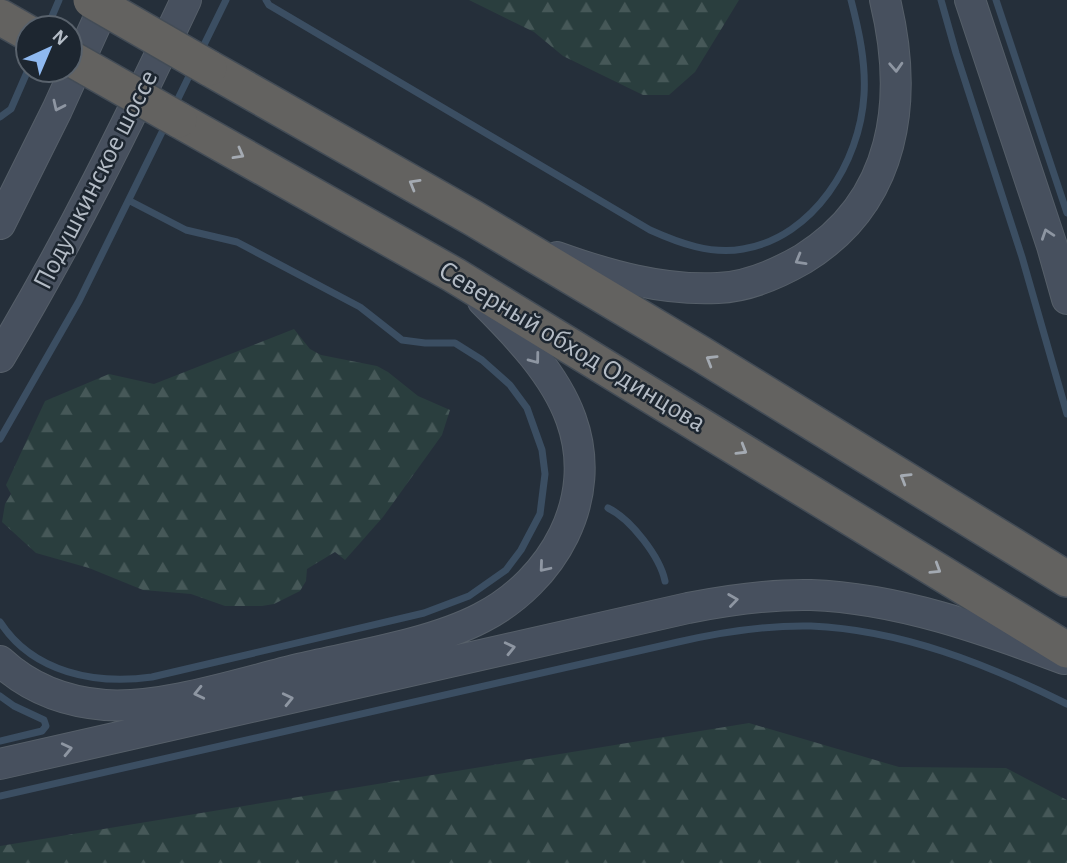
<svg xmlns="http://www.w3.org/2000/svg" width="1067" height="863" font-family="'Alegreya Sans',sans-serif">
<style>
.forest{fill:url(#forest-firs)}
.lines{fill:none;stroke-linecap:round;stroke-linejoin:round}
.stream{stroke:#3b4e62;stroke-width:7}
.secondary-casing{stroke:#565f69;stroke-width:32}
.trunk-casing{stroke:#434c56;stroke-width:38}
.secondary{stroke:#47505e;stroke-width:30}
.trunk{stroke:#636260;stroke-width:35}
.trunk-bridge-casing{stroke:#434c56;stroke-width:38;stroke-linecap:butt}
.trunk-bridge{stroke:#636260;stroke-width:35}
.oneway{stroke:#8e96a2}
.oneway2{stroke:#a4aab2}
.labels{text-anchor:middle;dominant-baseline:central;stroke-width:5;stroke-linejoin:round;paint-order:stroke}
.street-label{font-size:28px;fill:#b4bcc6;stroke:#1d2630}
</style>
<defs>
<pattern id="forest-firs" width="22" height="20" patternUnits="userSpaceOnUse" patternTransform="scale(1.75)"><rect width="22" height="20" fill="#2a3e3e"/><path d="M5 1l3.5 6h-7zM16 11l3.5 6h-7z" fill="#465858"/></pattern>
</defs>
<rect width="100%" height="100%" fill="#252f3a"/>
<path class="forest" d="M469,0h270l-44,72 -26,23h-26l-80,-39 -29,-24z
M294,329l16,20 11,6 56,11 11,6 30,24 32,14 -8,25 -59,82 -38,43 -10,-8 -28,17 -1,12 -6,10 -26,13 -12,2h-37l-34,-12 -48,-4 -54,-22 -53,-15 -34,-31 3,-18 6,-10 -5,-9 39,-84 64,-27 45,10z
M749,723l150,44 107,1 61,32v63h-1067v-17z"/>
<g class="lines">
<path class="stream" d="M266,0l3,5 381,225c29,13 61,25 93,19 71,-12 117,-87 121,-154 2,-32 -5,-64 -13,-95
M941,0l15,53 66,204 45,157
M996,0l71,213
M47,28l12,-28
M200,53l26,-53
M174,107l18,-37
M0,117l11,-8 17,-39
M0,439l79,-138 87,-177
M608,508c23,11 52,49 57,73
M0,622c33,51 96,63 152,55l272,-64 45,-17 37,-26 15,-20 19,-36 5,-40 -3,-24 -15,-42 -17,-23 -28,-25 -27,-17h-30l-23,-3 -42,-33 -123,-65 -51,-12 -56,-29
M0,696l14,10 30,14 2,6 -4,5 -42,10
M0,796l678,-154c44,-10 88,-17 133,-16 91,4 176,38 256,78"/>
<g class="secondary-casing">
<path id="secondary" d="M970,0l82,246 15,53
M0,224l57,-114 50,-110
M557,257c50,18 106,34 161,31 30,-1 59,-14 85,-29 94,-58 106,-160 82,-259
M0,357c70,-117 128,-234 186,-357
M0,661c29,27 66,41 105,44 57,4 136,-22 193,-36 56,-13 133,-25 183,-51 72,-37 119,-119 90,-199 -16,-45 -55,-85 -88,-118
M0,764l688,-156c41,-8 81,-14 123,-13 86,3 173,34 253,64"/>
</g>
<g class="trunk-casing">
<path id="trunk" d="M0,17l28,16
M209,68l264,150 228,136 366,225
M179,120l275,155 613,375"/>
</g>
<use href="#secondary" class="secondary"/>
<use href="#trunk" class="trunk"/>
<g class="trunk-bridge-casing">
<path id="trunk-bridge" d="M91,0l118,68
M70,58l109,62"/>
</g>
<use href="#trunk-bridge" class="trunk-bridge"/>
</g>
<defs><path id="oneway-chevron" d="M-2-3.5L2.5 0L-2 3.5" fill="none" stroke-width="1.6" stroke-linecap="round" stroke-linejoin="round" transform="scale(1.75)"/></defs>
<g class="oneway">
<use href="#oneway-chevron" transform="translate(896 67) rotate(87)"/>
<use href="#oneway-chevron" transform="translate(58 106) rotate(115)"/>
<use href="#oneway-chevron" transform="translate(1047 234) rotate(-109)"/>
<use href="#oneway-chevron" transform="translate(800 260) rotate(150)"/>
<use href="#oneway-chevron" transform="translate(535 359) rotate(53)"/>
<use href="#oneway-chevron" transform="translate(544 567) rotate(130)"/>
<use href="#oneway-chevron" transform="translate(733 600) rotate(-8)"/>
<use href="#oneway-chevron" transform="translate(510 648) rotate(-13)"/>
<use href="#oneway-chevron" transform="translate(199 693) rotate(167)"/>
<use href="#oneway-chevron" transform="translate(288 699) rotate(-13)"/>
<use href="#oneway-chevron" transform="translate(67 749) rotate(-13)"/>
</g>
<g class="oneway2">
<use href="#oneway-chevron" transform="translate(239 154) rotate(29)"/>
<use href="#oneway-chevron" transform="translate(414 184) rotate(-150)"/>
<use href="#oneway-chevron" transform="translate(711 360) rotate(-149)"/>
<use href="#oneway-chevron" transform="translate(742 450) rotate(31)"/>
<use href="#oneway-chevron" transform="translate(905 478) rotate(-149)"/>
<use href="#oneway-chevron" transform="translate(936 569) rotate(32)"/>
</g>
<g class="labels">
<g class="street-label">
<text transform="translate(96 180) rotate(-63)">Подушкинское шоссе</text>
<text transform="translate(572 347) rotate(31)">Северный обход Одинцова</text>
</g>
</g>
<g transform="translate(49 49) rotate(44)"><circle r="33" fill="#1d2630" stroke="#59626c" stroke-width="2"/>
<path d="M0-5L12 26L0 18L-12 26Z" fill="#8fb9f0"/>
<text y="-10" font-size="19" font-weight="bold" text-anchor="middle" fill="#b4bcc6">N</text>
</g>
</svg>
